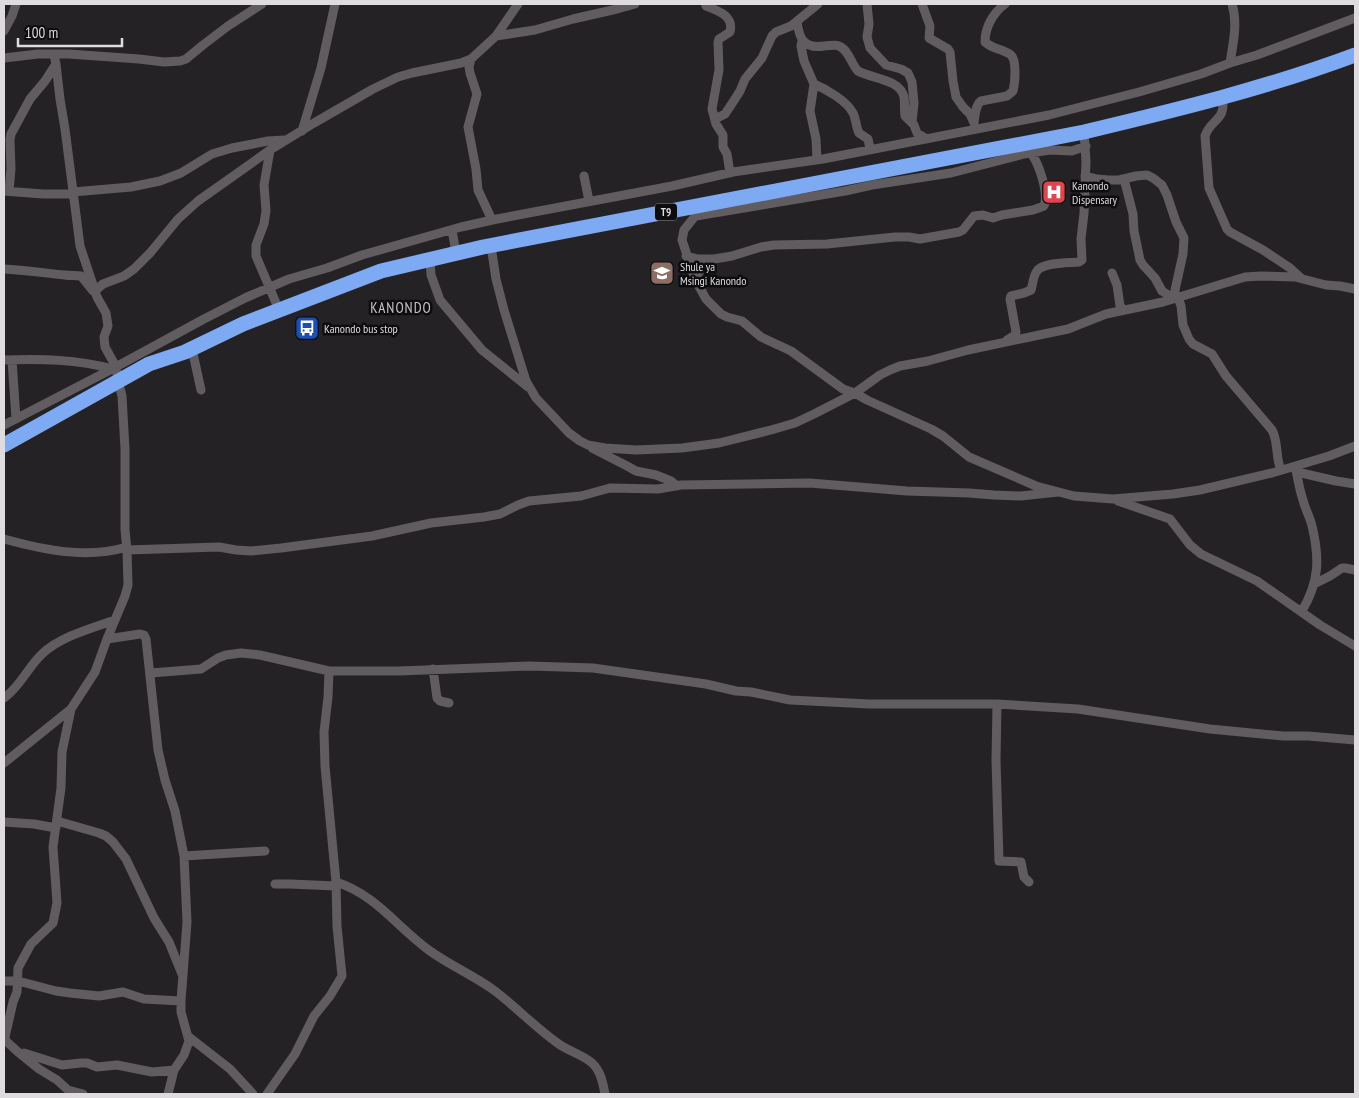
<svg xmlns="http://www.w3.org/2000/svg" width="1359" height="1098" font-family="'PT Sans Narrow',sans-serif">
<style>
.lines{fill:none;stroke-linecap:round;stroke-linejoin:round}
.street{stroke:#605c60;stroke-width:9}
.highway{stroke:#7ea9f3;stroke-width:15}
.labels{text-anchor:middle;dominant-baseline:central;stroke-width:5;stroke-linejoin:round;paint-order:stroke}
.shield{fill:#0d0c0e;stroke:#9f9ea0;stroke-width:1}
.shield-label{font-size:11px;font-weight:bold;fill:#dedcde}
.poi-label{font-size:12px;fill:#dedcde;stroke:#0d0c0e;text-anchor:start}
.quarter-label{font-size:15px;letter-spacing:1px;fill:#c7c3c8;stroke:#0d0c0e}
</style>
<rect width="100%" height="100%" fill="#252226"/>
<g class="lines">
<path class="street" d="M867,4l2,20 -2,13 3,11 16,17 15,4 7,4 4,9 2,21 -2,19
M922,4l8,22 -1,12 19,11 2,3 3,29 3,16 7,10 7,7 4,9
M706,6c13,5 28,10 24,26l-11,7 -1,3 1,28 -7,39 4,15 7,11v12l4,7 3,19
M797,21c2,18 7,28 27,25 5,0 11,-2 15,0 10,4 12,18 19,25 14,8 42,8 46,26 1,6 0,13 1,19l9,9 3,8 10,6
M4,31l8,-15 4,-12
M496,36l39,-6 38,-11 44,-10 18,-5
M802,41l-1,5 3,15 10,23 -4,27 6,28 1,21
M4,58l34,-4h31l70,5 25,3 16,-1 6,-2 17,-14 25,-19 34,-22
M471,59l-2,8 1,6 7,21 -9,33 8,42 2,21 14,30
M1230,63c3,-20 8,-39 2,-59
M814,84c12,5 33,17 39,29 3,6 3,14 6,20l9,6 2,10
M1222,97c5,24 -11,21 -17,39l4,52 18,41 3,3 33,18 27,18 11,10
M715,119l10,-5 8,-12 7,-11 5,-12 17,-21 10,-22 4,-4 15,-6 27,-22
M974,123c1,-8 1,-17 7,-22l26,-5 6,-5c2,-8 4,-30 -2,-36 -8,-6 -19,-6 -26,-13 0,-15 8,-29 20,-38
M302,131l19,-63 14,-64
M270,150l-6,35 2,26 -2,13 -8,21v11l23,54
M584,176l5,25
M1085,176l12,3 11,1h11l17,-4 11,-1 6,3 9,7 5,10 9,27 8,16 -1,16 -8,36v8
M1124,179l9,35 1,17 6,29 3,5 12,13 7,13 11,7
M4,191l39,3h30
M9,191l2,-22 -1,-29 1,-6 19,-35 15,-18 11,-17
M73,192l58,-5 29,-6 21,-8 31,-19 20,-6 36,-7 16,-1
M704,205l-20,25 -2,10 13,39 11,20 15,15 6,3 15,4 19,16 30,14 52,38 12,4 12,7 64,29 12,7 26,21 67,29 38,10 39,3 60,-5 27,-4 72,-17 57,-17 26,-10
M696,216l149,-25 27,-6 79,-12 73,-19 26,-4 22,1 14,-5
M452,230l4,23
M491,246l5,33 8,31 22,71 10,17 33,35 11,8 8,4 17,3 31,2 46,-2 37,-5 52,-13 24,-7 19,-9 41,-21 25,-18 10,-5 10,-4 28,-5 40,-11 100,-21 38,-15 57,-12 82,-25 16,-1 34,1 31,8 14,1 15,3
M686,256l12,3h16l18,-3 29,-9 13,-2 53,-1 68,-7h14l11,2 39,-7 4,-2 11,-14 9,-1 10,3 9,-3 31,-5 11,-4c5,-13 -5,-42 -13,-53
M430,259l1,16 9,25 42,50 46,37
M4,269c20,1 40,4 61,6 5,1 11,0 16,1l12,15
M1112,273l5,12 3,21 4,4
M695,279c5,-9 9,-16 18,-20
M95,291l8,-7 21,-8 10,-7 16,-16 28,-34 20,-18 72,-51 44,-27 59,-34 25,-12 14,-4 49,-10 10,-4 25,-23 22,-32
M1178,297l3,9 2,19 6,14 4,5 19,10 14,22 46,54c7,13 3,27 9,40
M1007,340l8,-5 1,-3 -6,-33 1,-3 13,-3 7,-3c2,-6 2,-14 6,-19 6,-9 32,-8 42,-9l3,-2 -1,-21 3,-26 2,-52 -2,-29
M192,349l9,41
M4,360c36,-1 74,-1 108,9
M12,360l4,59
M4,425l108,-56 92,-50 41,-21 44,-19 38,-11 35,-13 99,-28 36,-8 175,-33 61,-14 90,-13 226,-44 90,-23 62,-18 29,-11 27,-8 98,-37
M592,448l35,18 9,5 20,4 15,6 6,5
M1295,466c3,12 4,23 8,34 2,9 7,17 9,26 8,33 7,56 -10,85
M1297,472l39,9 19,3
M1118,501l52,18 20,26 11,9 56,27 63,44 35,21
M4,539c40,11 82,20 123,8
M127,550l92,-3 17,3 15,1 30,-3 91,-12 59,-13 53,-6 16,-3 18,-9 11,-4 52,-5 29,-8 48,1 23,-4 129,-2 97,8 62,2 25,2 27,1 37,-4
M1314,584l16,-8 12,-8h3l10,2
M107,639l33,-5 4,1 2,4 12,111 7,30 10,31 9,45 3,66 -6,79v11l8,29 -5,14 -10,15 -6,24
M433,669l4,29 3,3 9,2
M151,673l50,-4 17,-11 8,-3 15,-2 19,2 69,16h70l130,-5 64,2 113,16 30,7 15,1 39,8 79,4h128l81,5 132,20 73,7h25l47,4
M4,698c16,-11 24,-31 38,-44 17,-17 50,-26 73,-34
M997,704l-1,56 3,101 22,1 3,15 5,5
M71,709l-9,43 -1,36 -8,59 4,56 -4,20 -22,21 -13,24 -1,24 -4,10 -8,35 1,4 12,11 21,17 18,11 11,10 15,4
M4,763l67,-54 24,-37 12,-33 18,-43 3,-11 -1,-35 -2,-20v-81l-3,-53 -4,-15 -2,-14 -11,-20 -1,-10 4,-11 -2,-13 -9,-16 -17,-51 -15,-117 -5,-30 -4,-35 -2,-9
M57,821l42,12 7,3 7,6 13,17 28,59 15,24 13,32
M4,822l30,2 22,4
M184,856l81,-5
M336,882c39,12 62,46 94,69 21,15 45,25 65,40 21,16 40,36 61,51 11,9 26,12 36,21 9,8 11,21 13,31
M275,884h15l46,2
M4,981h14l38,10 14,2 29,3 24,-4 21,7 37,2
M189,1037l41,32 23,25
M24,1053l38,12 19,-2h6l10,4 20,-2 35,7 22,-2
M267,1094l28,-40 19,-38 16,-20 12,-20 -5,-50 -1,-44 -11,-116 -1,-34 4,-35 1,-26"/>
<path class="highway" d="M4,445l145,-81 36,-12 58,-28 138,-53 102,-24 601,-115c92,-22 183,-44 271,-77"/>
</g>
<defs>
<g id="hospital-square" transform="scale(1.25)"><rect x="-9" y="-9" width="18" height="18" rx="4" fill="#e0444e" stroke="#0d0c0e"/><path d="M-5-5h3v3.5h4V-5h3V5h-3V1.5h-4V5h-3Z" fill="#fff"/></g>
<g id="school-square" transform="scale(1.25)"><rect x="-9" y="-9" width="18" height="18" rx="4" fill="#8d6e63" stroke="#0d0c0e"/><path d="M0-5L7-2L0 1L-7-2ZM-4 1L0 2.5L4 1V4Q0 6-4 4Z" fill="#fff"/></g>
<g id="bus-square" transform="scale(1.25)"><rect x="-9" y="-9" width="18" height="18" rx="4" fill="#1a4fb4" stroke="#0d0c0e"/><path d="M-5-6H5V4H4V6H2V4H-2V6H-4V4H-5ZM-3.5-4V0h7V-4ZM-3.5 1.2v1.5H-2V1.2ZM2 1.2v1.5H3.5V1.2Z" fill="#fff"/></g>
</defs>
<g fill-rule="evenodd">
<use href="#hospital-square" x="1054" y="192"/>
<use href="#school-square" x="662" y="273"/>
<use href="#bus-square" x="307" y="328"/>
</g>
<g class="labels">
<rect class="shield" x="655" y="203.5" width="22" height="17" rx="4"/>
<g class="shield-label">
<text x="666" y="212">T9</text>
</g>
<g class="poi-label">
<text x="1072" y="185">Kanondo<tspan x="1072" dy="14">Dispensary</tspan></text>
<text x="680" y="266">Shule ya<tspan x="680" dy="14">Msingi Kanondo</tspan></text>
<text x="324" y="328">Kanondo bus stop</text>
</g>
<g class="quarter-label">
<text x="401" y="307">KANONDO</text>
</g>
</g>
<rect width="1359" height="1098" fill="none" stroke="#dedcde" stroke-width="10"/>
<path d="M18 38v8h104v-8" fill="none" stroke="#dedcde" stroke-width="2.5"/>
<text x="25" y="38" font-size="15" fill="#dedcde" stroke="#0d0c0e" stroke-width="4" paint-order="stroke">100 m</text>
</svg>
